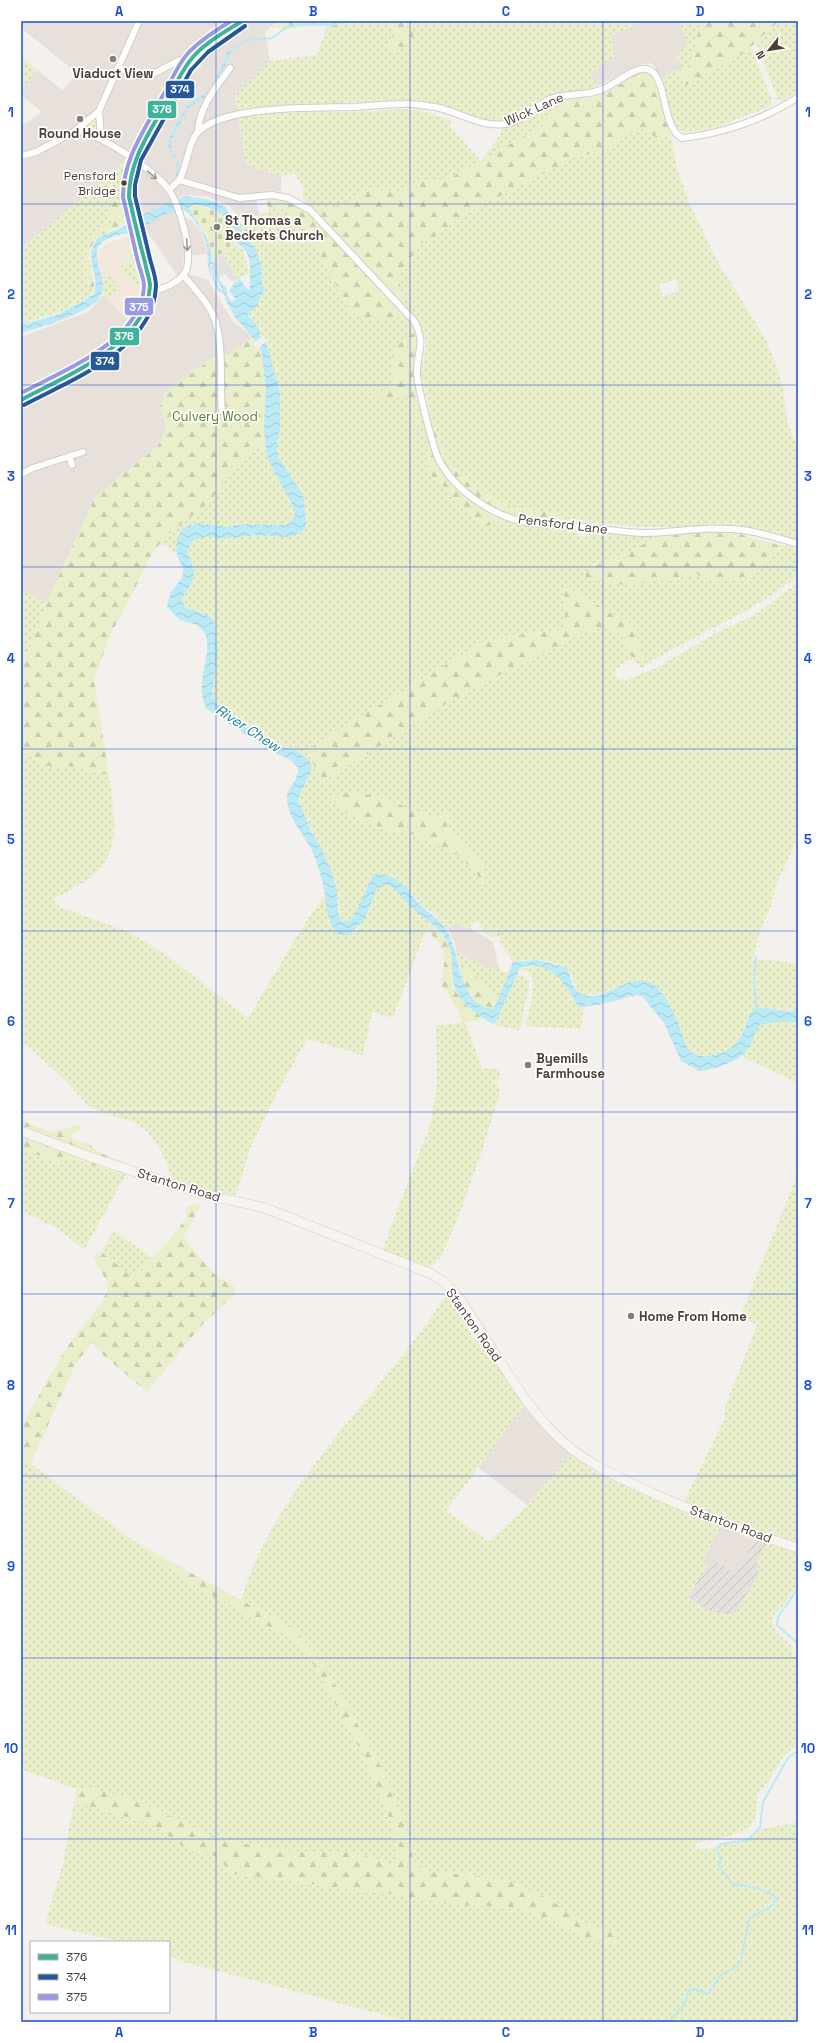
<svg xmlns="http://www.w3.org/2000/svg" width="819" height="2043" font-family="'Space Grotesk',sans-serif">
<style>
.residential{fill:#e8e0da}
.industrial{fill:url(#industrial-furrows)}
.education{fill:#f2e8de}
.green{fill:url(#green-dots);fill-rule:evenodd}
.forest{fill:url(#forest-firs)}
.cemetery{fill:url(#cemetery-stones)}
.pitch{fill:#e9efcb}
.parking{fill:#e5e1de}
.water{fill:url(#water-waves)}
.pier{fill:#f3f0ed}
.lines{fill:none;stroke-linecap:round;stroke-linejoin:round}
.stream{stroke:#baeaf5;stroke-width:2}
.minor-casing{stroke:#d0ccc9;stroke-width:8}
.secondary-casing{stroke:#d5cdc4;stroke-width:10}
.trunk-casing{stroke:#ceb6a6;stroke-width:12}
.minor{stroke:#fdfdfc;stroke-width:6}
.secondary{stroke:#f7f4f0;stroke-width:9}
.trunk{stroke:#f0e7e0;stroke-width:11}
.bus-1-casing{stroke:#fff;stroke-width:7}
.bus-2-casing{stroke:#fff;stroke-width:7}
.bus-3-casing{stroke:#fff;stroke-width:7}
.bus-1{stroke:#3fb29b;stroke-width:4}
.bus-2{stroke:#265797;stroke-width:4}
.bus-3{stroke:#989ae3;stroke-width:4}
.oneway{stroke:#9c9490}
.grid{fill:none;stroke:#1d4ed8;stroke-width:1;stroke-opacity:0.55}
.poi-dot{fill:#867d77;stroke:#fff;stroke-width:1.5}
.bus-dot{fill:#4c3f37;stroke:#fff;stroke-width:1.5}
.labels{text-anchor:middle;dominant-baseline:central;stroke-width:3.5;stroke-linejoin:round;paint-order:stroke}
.bus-label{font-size:12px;fill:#4c3f37;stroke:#fff;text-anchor:end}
.poi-label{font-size:13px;font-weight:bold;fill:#4c3f37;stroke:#fff;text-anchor:start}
.street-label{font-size:13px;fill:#4c3f37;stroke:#fff}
.park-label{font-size:13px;fill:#5a7f21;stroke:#fff}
.water-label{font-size:14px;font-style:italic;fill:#1e8098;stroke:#fff}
.line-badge{stroke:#fff;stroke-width:1.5}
.badge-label{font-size:11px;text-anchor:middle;font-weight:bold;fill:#fff}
.neatline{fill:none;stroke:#1d4ed8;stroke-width:1.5}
.grid-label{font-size:13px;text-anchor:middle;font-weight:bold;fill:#1d4ed8}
</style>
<defs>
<pattern id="industrial-furrows" width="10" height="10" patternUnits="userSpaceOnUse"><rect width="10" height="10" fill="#e6e0dc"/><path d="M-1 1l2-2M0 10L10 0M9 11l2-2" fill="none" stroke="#c7c1bd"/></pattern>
<pattern id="green-dots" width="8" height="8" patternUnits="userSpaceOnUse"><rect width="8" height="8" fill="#e9efcb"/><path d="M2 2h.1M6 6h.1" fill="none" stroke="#caceaf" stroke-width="1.8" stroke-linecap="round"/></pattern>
<pattern id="forest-firs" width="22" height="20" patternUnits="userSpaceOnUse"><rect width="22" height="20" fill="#e9efcb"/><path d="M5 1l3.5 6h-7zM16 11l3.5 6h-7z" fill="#caceaf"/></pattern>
<pattern id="cemetery-stones" width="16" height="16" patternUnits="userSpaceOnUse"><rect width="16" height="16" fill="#e9efcb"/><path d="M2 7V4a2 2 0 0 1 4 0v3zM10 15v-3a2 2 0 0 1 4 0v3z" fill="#caceaf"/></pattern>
<pattern id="water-waves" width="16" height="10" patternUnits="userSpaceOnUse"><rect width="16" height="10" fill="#baeaf5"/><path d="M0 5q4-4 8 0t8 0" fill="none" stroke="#a2cad3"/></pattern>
</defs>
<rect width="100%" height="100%" fill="#f3f0ed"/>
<path class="residential" d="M24,21h254l-13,11 5,29 -35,34 11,69 35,12v15l-27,3 6,21 -17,6 -15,-16 -22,-9 -23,-1 -9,5 6,17 12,3 8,11 5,13 2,10 -23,2 -2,16 26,8 25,42 17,12 2,4 -24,17 -6,-3 -26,17 -12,10 -24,28 7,20 -9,19 -63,51 -48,105 -26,-12v-253l67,-25 15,-17 33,33 16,-24 3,-10 9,-3 17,-10 -34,-50 -12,-36 -1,-19 10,-19 -11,-7 -20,23 -92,75v-122l21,-14 -21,-17v-5l16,-20 26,20 14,-17 -56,-45v-4z
M644,21h36l8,25 -13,10 8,14 -4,2 -2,-3 -15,10 -8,-13 -4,-3 -8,1 -45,22 -7,-13 24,-16 -3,-21z
M458,921l7,9 4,-3 24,15 7,30 -26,-10 -18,-12 -1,-6 -7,-15z
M524,1406l11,14 36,34 -44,51 -49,-38z
M720,1526l35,14 -19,33 -21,-12 -4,8 -9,-6z"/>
<path class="industrial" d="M755,1540l12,3 -10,17 2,15 -25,40 -22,-3 -25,-15 20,-31 4,3 4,-8 21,12z"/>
<path class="education" d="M132,235l12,41 1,14 -2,11 -20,15 -20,-22 2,-4 -8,-32 2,-8 7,-6z"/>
<path class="green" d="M352,21h42l-1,12 -6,14 26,-9v-17h231l-33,15 3,21 -24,16 7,13 -8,5 -24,1 -18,6 -41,23h-10l-20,-4 -38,-14 -35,-3 -150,7 -15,4 -3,-16 35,-34 47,-6 10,-28 -1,-3 9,6z
M680,21h30l-12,11 -7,33 -8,5 -8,-14 12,-10z
M779,21h19v70l-17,10 -3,-1 -22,-57z
M751,47l21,54 -3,6 -56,21 -28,4c-4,-2 -8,-4 -11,-8 -5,-8 -7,-33 -12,-45l15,-10 8,16 58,-31z
M21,55l16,15 -16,20z
M562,99l-20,27 -92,52 -34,3 -16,10 -32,-2 -13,6 -10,9 -31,9 -11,-16v-10l-9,-14 -13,3 -35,-12 -7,-46 12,-4 120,-3 30,-2 18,1 32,10 -1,7 31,34 20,-27 1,-6 48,-26z
M95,118l3,11 -2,2 -11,-5z
M644,129l14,9 13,-1 7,35 9,26 28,59 52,85 11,28 5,19 4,32 11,28v91l-55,-13h-105l-77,-8v-5l-50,-7 -26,-14 -32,-26 -10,-16 -12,-32 -10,-47 5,-25 -1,-12 -4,-11 -18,-17 -4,-32 23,-32 17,-9 19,-16 121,-63 21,-1 27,-20zM676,279l3,11 -16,7 -4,-12z
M123,161l4,3 -5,13 -1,21 -7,3 -2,21c-21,13 -28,23 -26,48 0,10 1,14 8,22l-5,4 -27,15 -41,13v-76l92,-75z
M278,208l19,10 9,9 44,85 43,5h15l9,13 -25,27 2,15 -2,12 -20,14 44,-1c7,21 16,44 10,67l33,42 38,16c11,-5 19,2 30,4 21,4 40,-1 58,12l7,-7 66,4 -28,17 -27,10 8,20 21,4 29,-8 11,2 24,-6 18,8 32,-4 24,-17 9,-16 19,3v27c-47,41 -106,59 -157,93l-8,-9 -8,3 -12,10 6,8 4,-2 2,3 33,-14 60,-35 36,-17 44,-32v248l-4,16 -18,38 -5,21 -10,22 -8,31 45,4v47c-13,1 -26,-3 -39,-1 -15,3 -15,34 -32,42 -5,3 -17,5 -23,5 -19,1 -22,-23 -27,-36 -4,-9 -15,-30 -23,-35 -21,-16 -47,17 -75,8 -5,-6 -6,-17 -11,-22 -13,-13 -39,-13 -55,-9l-13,-20v-7l-2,-6 -5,-1 -4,2 -7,-3 -6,-6 -11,9 -7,-9 -12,9 -10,-15 -16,-11 -19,-21 -17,-9c-21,8 -20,35 -36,48l-7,-1c-3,-10 -2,-20 -4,-30 -1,-7 -4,-15 -7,-21 -8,-23 -22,-43 -30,-67l-2,-4 10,-19 -12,-30 -13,-3 -17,-9 -20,-14 -14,-7 -15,-13 -5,-13 2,-70c-12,-10 -18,-6 -29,-14l-4,-8c16,-21 17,-23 6,-47l5,-11 15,-5 16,3 33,-4 28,2 22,-13 -1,-19 -5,-14 -23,-36v-13l3,-14v-36l-13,-47 -15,-27 -5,-3 9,-8 9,-18c-5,-8 -2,-17 -4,-25 -4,-13 -12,-24 -19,-34l1,-9zM564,584l54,34 15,6v35l-12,-25 -22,-7 -29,12 -118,61 -129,82 -17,-32 180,-110 79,-11zM374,795l61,23 23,22 27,45 -4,-2 -5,-13 -13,-9 -7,-8 -53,-23 -10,2 -37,-14z
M235,245l8,5 6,23 -11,6 -16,-25z
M135,248l9,38h-10l-14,-18 13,-10 -4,-6z
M108,274l12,15 -12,11 -5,-6v-16z
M254,448l12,2 3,12 25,46 1,6 -3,8 -11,3 -39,-1 -16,3 -27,-4 -21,15 -2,15 -9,-7 -8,-2 7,-8 41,-32z
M21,590l26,12 -26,67z
M21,752l30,15 17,-1 41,9c4,40 16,74 -19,103 -12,9 -26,14 -37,22l7,7 71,26 39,25 78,60 52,-87 26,-38 2,27 10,14 10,1 10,-7 19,-39 10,-5 9,6 14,17 19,14 -36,97 -21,-6 -9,43 -56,-16 -30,54 -26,53 -15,49 -29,-5 -36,-11c-3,-19 -19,-50 -38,-57 -16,-6 -32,-7 -46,-18 -7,-6 -12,-14 -19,-21 -13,-13 -27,-25 -41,-37h-6z
M455,950l19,12 34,11 -10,26 -27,-28 -11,-4z
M540,966c19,5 28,23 37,39l7,1 -3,23 -55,-3 8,-42c-2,-9 -6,-13 -14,-15l4,-2z
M521,975l7,4 1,7 -9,44 -25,-5 21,-49z
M465,1022l17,46 19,2 -3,11 -6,-1 -1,3 6,1 3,8 -19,62 -25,69 -16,35 -5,6 -7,3 -46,-17 48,-125 7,-41 -1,-58z
M775,1022h23v61l-57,-27 6,-6 12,-25z
M21,1147l36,17 14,-6 54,18 -41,74 -25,-21 -38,-18z
M798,1173v369l-47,-12 -29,-11 -38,-18 41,-83v-11l32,-82 -17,-8z
M114,1231l39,27 -19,20 -33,-26z
M448,1293l14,16 10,29 6,1 46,67 -78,105 43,31 38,-37 44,-51 24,19 125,53 -18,37 5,3 -20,31 25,15 22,3 25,-40 -2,-15 10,-17 31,9v33c-9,11 -15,21 -25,31 -2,18 8,18 19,31 -1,10 5,9 6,17 2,11 -2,22 -3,32l3,3v40l-2,6 -12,11 -17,27 -9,10 -2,23 -6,11 -19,9 -34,7 -3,7 23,-2 4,-4 27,-4 12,-13 2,2 36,-7v200h-380l-19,-3 -215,-57 -15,-6v-14h-48l-76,-18 18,-61 11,-61 78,22 41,29 19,1 22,20 60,7 41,7 78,9 42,8 56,2 36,11 45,23 27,4 -6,-13 -30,-10 -36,-24 -74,-23 -43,-4 -16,-9 -9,-36 -25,-61 -39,-71 -28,-44 -19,-21 -53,-29c30,-99 106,-173 168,-253 14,-17 26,-36 39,-54z
M23,1458l165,124 104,57 19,21 48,87 34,79 5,41 -46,-15h-42l-47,-4 -51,-12 -41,-20 -76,-27h-19l-55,-20v-308z"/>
<path class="forest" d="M284,21h68l-17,10 -9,-7 -42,5 -13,-2z
M394,21h19v17l-17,16 -9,-7 6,-14z
M710,21h69l-36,33 -58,32 -6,-14 12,-7 7,-33z
M642,71l8,3 10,20 11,43 -13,2 -14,-10 -17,5 -13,13 -14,7 -21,1 -121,63 -19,16 -17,9 -23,32 4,32 -89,-94 31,-9 10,-9 13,-6 31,2 17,-10 34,-3 92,-52 20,-27 29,-2 14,-4z
M272,197l15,3 23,10 98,107 -45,2 -13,-7 -44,-85 -9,-9 -19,-10 -9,3 -3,-12z
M121,198l7,22c-15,14 -32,9 -39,33l5,32v7c-7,-8 -8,-12 -8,-22 -2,-26 5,-35 26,-48l-4,-12 6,-9z
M417,330l2,5 -3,62 -45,1 21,-14c1,-9 0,-17 0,-26 0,-12 17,-21 25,-28z
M252,338c3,4 7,8 9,13 10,33 0,66 5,99l-12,-2 -47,56 -41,32 -13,16 -31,62 -11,19 -17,46 15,96 -41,-9 -17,1 -30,-15v-83l26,-67 48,-105 63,-51 9,-19 -7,-20 6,-16 56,-39 6,3z
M431,419l12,32 10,16 32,26 26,14 50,7 -1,18 -32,-6 -24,-7 -19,8 -26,-21 -22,-28 -6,-2 -5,-12 2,-10 -2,-25z
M686,532l54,2 39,11 -9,16 -24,17 -32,4 -18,-8 -24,6 -11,-2 -29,8 -44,-6 -4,-7 19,-11 27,-10 28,-17z
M564,584l54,34 15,5 11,37 -11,-1 -12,-25 -22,-7 -29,12 -118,61 -129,82 -17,-32 180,-110 79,-11z
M342,793l32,2 61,23 10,-6 6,7 -6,10 40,36 -1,7 2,13 -5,-2 -5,-13 -13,-9 -7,-8 -53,-23 -10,2 -37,-14 -12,-6 -13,-14z
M429,921c10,12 22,21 24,39 0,9 -3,19 1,28 6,14 21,20 29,32l-21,2 -5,-13 -16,-24c5,-31 7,-34 -15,-56z
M482,927l7,3 4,-2 3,2 2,-1 2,6 -7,3 -12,-6z
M460,967l11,4 27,28 -5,10c-20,-1 -32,-25 -33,-42z
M21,1120l28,12 31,-7 1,3 -10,8 2,4 15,3 12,10 27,10 -2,13 -54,-18 -14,6 -36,-17z
M194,1204l6,2 -17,32 33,38 18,10 1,7 -36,35 -52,64 -44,-37 -10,-13 -17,21 -45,100 -10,-6v-24l5,-15 34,-60 10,-15 33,-42 6,-16 -17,-29 9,-4 33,26 39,-42 14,-19 -1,-10z
M135,1542l159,87 19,21 28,44 39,71 25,61 9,36 16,9 78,9 39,18 36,24 31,10 5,13 -27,-4 -45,-23 -36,-11 -56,-2 -42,-8 -78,-9 -41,-7 -60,-7 -22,-20 -19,-1 -41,-29 -78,-22 2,-13h19l44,12 73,35 51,12 47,4h42l46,14 -5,-40 -34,-79 -48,-87 -19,-21 -104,-57z"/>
<path class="cemetery" d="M192,205c18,-1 51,18 43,39l-22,15 -6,-24 -17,-25z"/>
<path class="pitch" d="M134,292l7,9 -14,11 -7,-9z"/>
<path class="parking" d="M222,254l16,25 -3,2 -6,-2 -3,-5 -10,5 -3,-3 -3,-10 4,-2v-5z"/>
<path class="water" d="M238,45l-8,9 -7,17 -16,26 -17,9 -19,34c-2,16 20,29 0,45l5,-9 1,-11 -9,-20 2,-10 19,-32 20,-12 16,-31 1,-7z
M184,196l23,3 19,8 2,5 12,9 2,9 15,22 4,12 1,20 3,5 -9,18 -9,8c7,5 9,11 13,15v5l7,10 13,47v36l-3,14v13l23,36 4,8 2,25 -3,7 -7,4 -8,2 -32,-2 -33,4 -16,-3 -15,5 -5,11c11,24 9,26 -6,47l4,8c9,6 23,4 29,14l3,32 -5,38 2,8 6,8 12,10 14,7 20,14 17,9 13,3 10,8 4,4 1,9 -13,28 14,34 11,18 8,20 6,19 1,21 3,10 7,1 5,-5 20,-42c15,-4 27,6 37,17 1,1 1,4 3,5 11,14 23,17 34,34 15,26 10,71 44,78l4,-3 18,-44 24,-2 29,7c5,7 5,21 14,26 23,15 51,-26 74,-8 9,7 17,22 22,33 7,13 8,40 28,38 23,-1 34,-10 42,-32 3,-6 3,-12 10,-15 9,-3 24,2 33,2 3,1 6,-1 9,-1v12h-23l-15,3c-6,8 -8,20 -15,28 -7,8 -35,18 -46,18l-18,-10 -17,-38 -22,-27 -5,-1 -39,10 -18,2c-5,-3 -6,-8 -9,-13 -11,-17 -28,-35 -51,-26l-25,56c-9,-2 -16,-9 -23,-14 -33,-27 -9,-48 -29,-75 -8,-11 -22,-18 -32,-28 -9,-8 -13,-17 -24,-23l-10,5 -13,31 -15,15 -11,-1c-15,-15 -10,-38 -17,-57 -3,-10 -6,-22 -12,-32 -8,-14 -21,-28 -22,-46 -1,-13 15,-20 10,-33l-8,-7 -23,-11 -59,-39c-14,-23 5,-50 -1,-74l-9,-10 -17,-5 -13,-13c1,-4 2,-10 4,-15 5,-7 14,-14 12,-24 0,-2 -3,-5 -4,-8 -5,-10 -3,-24 4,-32l16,-5 27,4 18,-3 37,1 10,-2 4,-9 -2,-8 -24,-44 -3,-12 -2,-22 2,-42 -5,-36 -11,-16 -14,-15 -10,-18 -2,-7 -6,-3 4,-2 -4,-7 2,-1 4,6 2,-1 1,9 5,7 4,-3 -7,-8 6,-9 5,-3 7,10 3,1c-1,-16 5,-39 -14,-47 6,-21 -25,-38 -42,-39l-5,4 19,32 5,23 -3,2 1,12c-4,-10 -3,-18 -4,-28 -1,-13 -13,-33 -23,-39l-18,4 -35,20c-8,-1 -17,2 -24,5 -25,13 5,40 -7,58 -10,16 -59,30 -79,36v-8l38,-11 35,-20c7,-21 -13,-37 5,-57l26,-11 2,-4z"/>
<path class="pier" d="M263,336l4,5 -10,8 -4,-6z"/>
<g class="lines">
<path class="stream" d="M236,46l13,-6 23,-2 15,-11 17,-3 31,1 4,-4
M213,263l6,19
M212,276l7,14
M756,957l-2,27 3,28
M798,1588l-20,29 -1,8 20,18 1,11
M668,2022l16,-17 5,-15 5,-1 14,5 13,-19 18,-10 2,-5 8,-41c12,-10 17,-4 28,-20 -11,-11 -29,-13 -44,-15l-15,-19 3,-4 -4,-13 4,-4 27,-4 12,-13 3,-25 22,-39 5,-7 8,-5"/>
<g class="minor-casing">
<path id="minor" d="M118,67l16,9h15l31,-16 12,-2
M99,111l2,28
M75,131l24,-20 40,-90
M198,132c1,-25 18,-45 32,-64
M21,156l15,-4 39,-21c22,0 80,40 94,59 10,14 27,68 15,84 -7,10 -22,15 -34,18
M179,180c9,-14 8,-38 21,-50 30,-25 115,-22 154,-23 16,-1 32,-3 48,-3 11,-1 22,2 33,3 23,4 46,21 70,17 14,-2 32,-18 45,-25 17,-7 36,-2 53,-10 11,-4 32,-23 44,-20 21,5 14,59 35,69 40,-4 83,-19 116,-41
M169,190l10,-10 60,18 33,-3 16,3 22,12 105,112c11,24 2,28 2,50 0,13 16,76 22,88 17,32 56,58 92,63 18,2 36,3 54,4 20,2 41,6 61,6 31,-1 64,-7 96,-3 19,2 38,9 56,14
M183,275c11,13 24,26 30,40 12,27 6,67 9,96
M69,456l3,9
M21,474l12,-6 50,-16"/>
</g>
<g class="secondary-casing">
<path id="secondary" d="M21,1131l72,27 106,35 66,15 167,66 12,8 13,13c31,44 56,94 93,134 30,33 69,49 109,67 46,20 92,37 139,52"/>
</g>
<g class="trunk-casing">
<path id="trunk" d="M21,400c43,-25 129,-55 129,-115l-21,-88c-3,-35 23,-69 39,-98 7,-14 15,-30 25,-42 14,-14 33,-26 49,-36"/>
</g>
<use href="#minor" class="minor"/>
<use href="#secondary" class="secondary"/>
<use href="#trunk" class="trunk"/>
<g class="bus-1-casing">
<path id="bus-1" d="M21,400c44,-24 126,-55 129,-114 0,-7 -4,-16 -5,-24 -6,-21 -11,-43 -16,-65 0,-38 22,-66 39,-98 8,-14 14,-30 25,-42 13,-15 32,-25 49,-36"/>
</g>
<g class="bus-2-casing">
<path id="bus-2" d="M24,405c47,-25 130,-56 132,-119 0,-9 -4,-19 -6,-27 -5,-21 -10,-42 -15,-63v-11l6,-25 50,-90 17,-18 37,-26"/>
</g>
<g class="bus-3-casing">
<path id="bus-3" d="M21,393c41,-22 121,-52 123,-107 0,-7 -4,-16 -6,-24 -5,-21 -10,-43 -15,-65 0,-39 22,-67 39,-100 9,-15 15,-32 27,-45 12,-12 27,-22 42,-31"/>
</g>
<use href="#bus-1" class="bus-1"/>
<use href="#bus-2" class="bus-2"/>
<use href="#bus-3" class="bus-3"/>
</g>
<defs><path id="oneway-shaft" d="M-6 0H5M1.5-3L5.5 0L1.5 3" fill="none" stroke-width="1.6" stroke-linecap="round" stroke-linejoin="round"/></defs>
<g class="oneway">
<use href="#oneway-shaft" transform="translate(152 175) rotate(39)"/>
<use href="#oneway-shaft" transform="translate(187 245) rotate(87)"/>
</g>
<path class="grid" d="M216,21v2001M410,21v2001M603,21v2001M21,204h777M21,385h777M21,567h777M21,749h777M21,931h777M21,1112h777M21,1294h777M21,1476h777M21,1658h777M21,1839h777"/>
<g class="poi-dot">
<circle cx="113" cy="59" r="4"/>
<circle cx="80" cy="119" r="4"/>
<circle cx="217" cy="227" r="4"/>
<circle cx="528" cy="1065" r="4"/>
<circle cx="631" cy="1316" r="4"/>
</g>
<circle class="bus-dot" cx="124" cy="183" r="3.5"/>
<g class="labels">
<g class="bus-label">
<text x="116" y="176">Pensford<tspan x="116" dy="15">Bridge</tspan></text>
</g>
<g class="poi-label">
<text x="113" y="73" text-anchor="middle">Viaduct View</text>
<text x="80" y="133" text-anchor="middle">Round House</text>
<text x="225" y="220">St Thomas a<tspan x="225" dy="15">Beckets Church</tspan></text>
<text x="536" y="1058">Byemills<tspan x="536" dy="15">Farmhouse</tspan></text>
<text x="639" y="1316">Home From Home</text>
</g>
<g class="street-label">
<text transform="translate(534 109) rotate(-24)">Wick Lane</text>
<text transform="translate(563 524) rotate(7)">Pensford Lane</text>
<text transform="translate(179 1185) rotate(17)">Stanton Road</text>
<text transform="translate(474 1325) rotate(55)">Stanton Road</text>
<text transform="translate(731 1524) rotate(20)">Stanton Road</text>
</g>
<g class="park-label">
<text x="215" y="416">Culvery Wood</text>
</g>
<g class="water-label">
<text transform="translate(248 728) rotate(33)">River Chew</text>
</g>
</g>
<g class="line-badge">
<rect x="165" y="80" width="30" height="19" rx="4" fill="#265797"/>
<rect x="147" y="100" width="30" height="19" rx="4" fill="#3fb29b"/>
<rect x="124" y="297" width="30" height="19" rx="4" fill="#989ae3"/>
<rect x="109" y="327" width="31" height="19" rx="4" fill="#3fb29b"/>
<rect x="90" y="351" width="30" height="20" rx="4" fill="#265797"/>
</g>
<g class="badge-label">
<text x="180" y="93">374</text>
<text x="162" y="113">376</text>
<text x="139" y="311">375</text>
<text x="124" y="340">376</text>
<text x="105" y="365">374</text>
</g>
<rect width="819" height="2043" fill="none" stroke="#ffffff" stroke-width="44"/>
<rect x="30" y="1941" width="140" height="72" fill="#ffffff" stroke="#b7b2af"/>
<rect x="38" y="1954" width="20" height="6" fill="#3fb29b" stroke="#b7b2af"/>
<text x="66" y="1961" font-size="12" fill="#4c3f37">376</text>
<rect x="38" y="1974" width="20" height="6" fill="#265797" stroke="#b7b2af"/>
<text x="66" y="1981" font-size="12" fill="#4c3f37">374</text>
<rect x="38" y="1994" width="20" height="6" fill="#989ae3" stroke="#b7b2af"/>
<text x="66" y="2001" font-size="12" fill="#4c3f37">375</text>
<g transform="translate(769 50) rotate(240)" stroke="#ffffff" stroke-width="3" paint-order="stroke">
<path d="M0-3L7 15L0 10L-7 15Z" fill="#4c3f37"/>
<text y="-6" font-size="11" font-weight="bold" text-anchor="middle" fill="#4c3f37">N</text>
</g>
<rect x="22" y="22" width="775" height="1999" class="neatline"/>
<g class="grid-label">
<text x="119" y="16">A</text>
<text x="313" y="16">B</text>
<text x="506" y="16">C</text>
<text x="700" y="16">D</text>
<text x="11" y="117">1</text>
<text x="808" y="117">1</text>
<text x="11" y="299">2</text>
<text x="808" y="299">2</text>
<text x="11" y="481">3</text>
<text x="808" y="481">3</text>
<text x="11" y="663">4</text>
<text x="808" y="663">4</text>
<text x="11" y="844">5</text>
<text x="808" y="844">5</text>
<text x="11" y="1026">6</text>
<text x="808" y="1026">6</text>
<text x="11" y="1208">7</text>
<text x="808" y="1208">7</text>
<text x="11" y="1390">8</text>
<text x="808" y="1390">8</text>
<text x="11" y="1571">9</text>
<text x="808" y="1571">9</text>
<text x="11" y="1753">10</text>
<text x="808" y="1753">10</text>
<text x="11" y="1935">11</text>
<text x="808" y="1935">11</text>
<text x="119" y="2037">A</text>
<text x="313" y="2037">B</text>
<text x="506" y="2037">C</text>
<text x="700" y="2037">D</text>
</g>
</svg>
